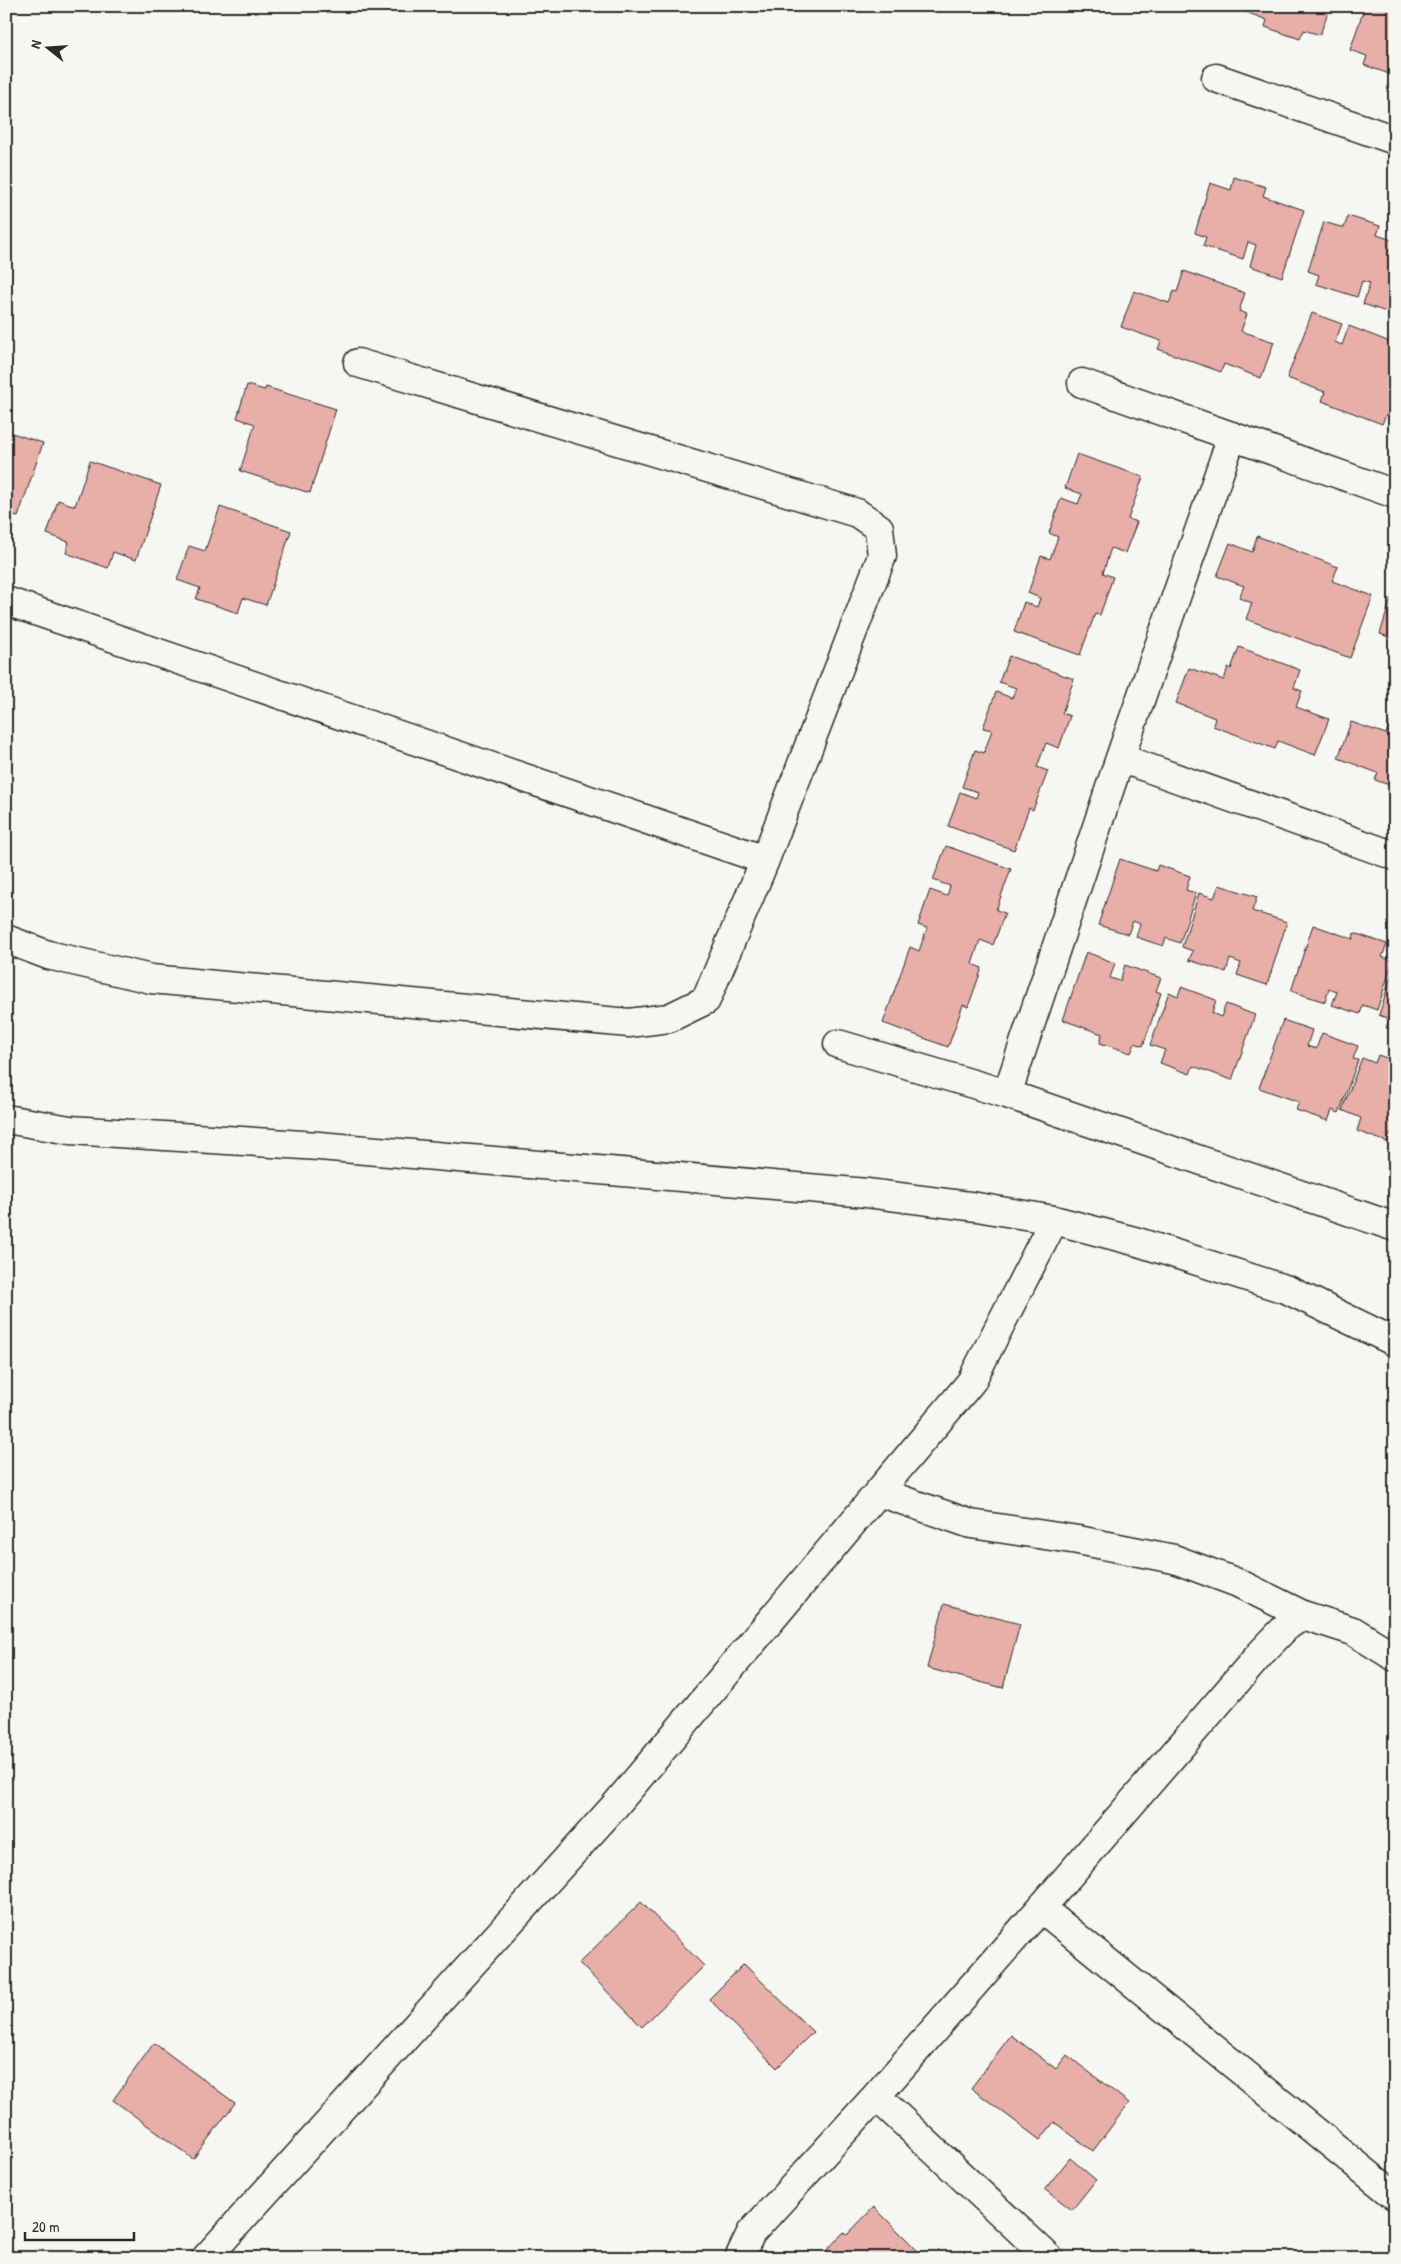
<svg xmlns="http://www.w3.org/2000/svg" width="1401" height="2264" font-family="'Patrick Hand',sans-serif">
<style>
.building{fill:#e8aea8;stroke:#2b2b2b}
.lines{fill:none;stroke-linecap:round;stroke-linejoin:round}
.minor-casing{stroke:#2b2b2b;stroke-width:31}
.secondary-casing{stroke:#2b2b2b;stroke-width:31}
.minor{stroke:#f6f6f2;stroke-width:28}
.secondary{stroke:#f6f6f2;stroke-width:28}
</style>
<rect width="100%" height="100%" fill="#f6f6f2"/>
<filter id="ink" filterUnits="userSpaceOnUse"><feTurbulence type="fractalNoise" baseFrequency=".02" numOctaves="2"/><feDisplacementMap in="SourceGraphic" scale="10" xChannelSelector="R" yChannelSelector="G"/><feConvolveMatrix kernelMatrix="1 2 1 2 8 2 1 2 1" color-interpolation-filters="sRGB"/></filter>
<g filter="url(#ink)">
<path class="building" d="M1230,6h100l-10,29 -16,-5 -4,9 -35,-12 2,-7z
M1365,6h30v70l-31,-11 3,-9 -17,-6z
M1234,177l32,10 -3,9 41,14 -22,67 -32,-11 6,-21 -8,-3 -5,17 -40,-13 3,-9 -11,-4 15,-50 21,7z
M1348,216l32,10 -3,9 18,6v74l-32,-11 7,-21 -8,-2 -5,16 -41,-13 3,-9 -11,-4 16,-49 20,6z
M1184,271l61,22 -6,18 8,3 -6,17 33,11 -13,36 -37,-14 -3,8 -63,-23 3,-8 -40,-14 13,-36 35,12 5,-12 3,1z
M1312,313l30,11 -7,18 7,3 7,-19 46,18v75l-9,-4 -4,9 -60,-23 3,-9 -38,-14z
M247,385l18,5 1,-3 70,22 -26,84 -70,-22 15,-47 -18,-6z
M6,431l37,12 -25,74 -12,-3z
M1077,454l66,23 -15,42 9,3 -12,31 -14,-5 -8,25 10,4 -13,38 -5,-1 -15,41 -66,-23 10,-30 13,5 3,-9 -12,-5 13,-37 9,3 8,-22 -9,-4 12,-35 17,6 4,-10 -17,-6z
M90,461l71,24 -25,75 -23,-8 -5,16 -42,-15 3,-11 -22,-8 11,-34 17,6z
M220,507l71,24 -25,74 -23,-7 -5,15 -42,-14 4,-11 -23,-8 12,-34 16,5z
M1257,536l81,31 -6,14 41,15 -23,62 -104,-39 6,-16 -13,-5 5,-12 -27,-10 13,-33 22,9z
M1391,598l4,1v40l-15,-5z
M1239,647l61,23 -6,18 8,3 -6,16 33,12 -14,36 -37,-14 -3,8 -62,-23 2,-8 -39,-15 13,-35 35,12 4,-13 3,2z
M1009,656l65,23 -12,34 8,3 -11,32 -13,-5 -9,24 11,4 -15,39 -4,-2 -15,42 -66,-24 12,-34 16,6 2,-6 -16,-5 13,-37 9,3 8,-23 -9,-2 13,-36 16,6 4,-10 -17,-6z
M1395,720v67l-20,-7 3,-7 -40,-15 13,-36 35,12 4,-12 4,1z
M946,846l65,23 -15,41 9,3 -12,32 -13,-5 -8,24 10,4 -14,39 -5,-2 -15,42 -65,-24 27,-76 9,4 8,-23 -9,-3 12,-35 17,6 3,-10 -17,-6z
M1120,859l36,12 2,-6 32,11 -4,14 10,3 -16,50 -14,-5 -3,8 -27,-9 4,-13 -7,-3 -5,13 -30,-9z
M1219,885l38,12 -5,14 35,11 -20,63 -30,-10 4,-12 -11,-4 -4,13 -37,-12 4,-9 -11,-4 17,-54 15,5z
M1313,925l40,14 1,-6 33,11 -5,13 11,4 -16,49 -14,-5 -3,9 -28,-9 5,-13 -8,-3 -4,13 -34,-11z
M1086,952l29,11 -5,15 10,3 5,-16 36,13 -5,13 5,2 -18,53 -8,-3 -4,10 -31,-10 2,-9 -39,-14z
M1395,963v67l-9,-2 3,-9 -10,-4z
M1181,987l35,13 -4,13 9,4 5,-13 29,11 -23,65 -39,-14 -3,8 -30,-11 5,-13 -15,-5 19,-53 9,4z
M1283,1020l29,10 -5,16 9,3 6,-16 36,13 -5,13 5,1 -19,53 -7,-3 -4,11 -32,-11 3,-8 -40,-14z
M1378,1055l17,6v74l-5,-2 -3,9 -30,-11 4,-13 -19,-8 20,-52 13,5z
M944,1604l76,20 -17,64 -76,-20z
M641,1902l63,64 -62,61 -63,-64z
M744,1964l69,68 -36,36 -68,-69z
M1011,2035l45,34 11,-14 62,48 -36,48 -39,-29 -14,18 -69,-52z
M154,2043l81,60 -42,56 -80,-59z
M1070,2158l26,22 -24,30 -27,-21z
M874,2207l51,51h-99l2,-2 -3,-4 19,-20 3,3z"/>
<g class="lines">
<g class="minor-casing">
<path id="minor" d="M1216,78l179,62
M1082,383l313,111
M6,601l759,259
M1120,758l275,98
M6,939l42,16 103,24 478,44 40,-5 37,-18 59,-140 117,-304 -3,-28 -22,-15 -499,-150
M838,1044l169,50 388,133
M1007,1094l113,-336 112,-322
M879,1492l92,32 107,16 96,19 64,24 65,32
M1041,1908l354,288
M876,2096l173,162
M206,2258l407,-450 358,-426 83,-162
M739,2258l12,-25 125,-137 165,-188 221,-256 24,-25 17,-12 50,16 42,26"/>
</g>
<g class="secondary-casing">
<path id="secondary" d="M6,1119l64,11 249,16 548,47 110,14 77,13 84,22 150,48 107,52"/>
</g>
<use href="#minor" class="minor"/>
<use href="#secondary" class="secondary"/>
</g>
</g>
<rect width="1401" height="2264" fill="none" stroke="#f6f6f2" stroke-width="25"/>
<rect x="12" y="12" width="1376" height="2239" fill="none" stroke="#2b2b2b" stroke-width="2" filter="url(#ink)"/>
<g transform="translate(48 48) rotate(287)" stroke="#f6f6f2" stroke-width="4" paint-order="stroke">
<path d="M0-4L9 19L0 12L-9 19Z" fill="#2b2b2b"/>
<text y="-8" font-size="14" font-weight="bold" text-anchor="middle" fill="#2b2b2b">N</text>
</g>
<path d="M25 2232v8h109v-8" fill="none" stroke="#2b2b2b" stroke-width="2.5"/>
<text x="32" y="2232" font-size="15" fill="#2b2b2b" stroke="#f6f6f2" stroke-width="4" paint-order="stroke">20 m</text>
</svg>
